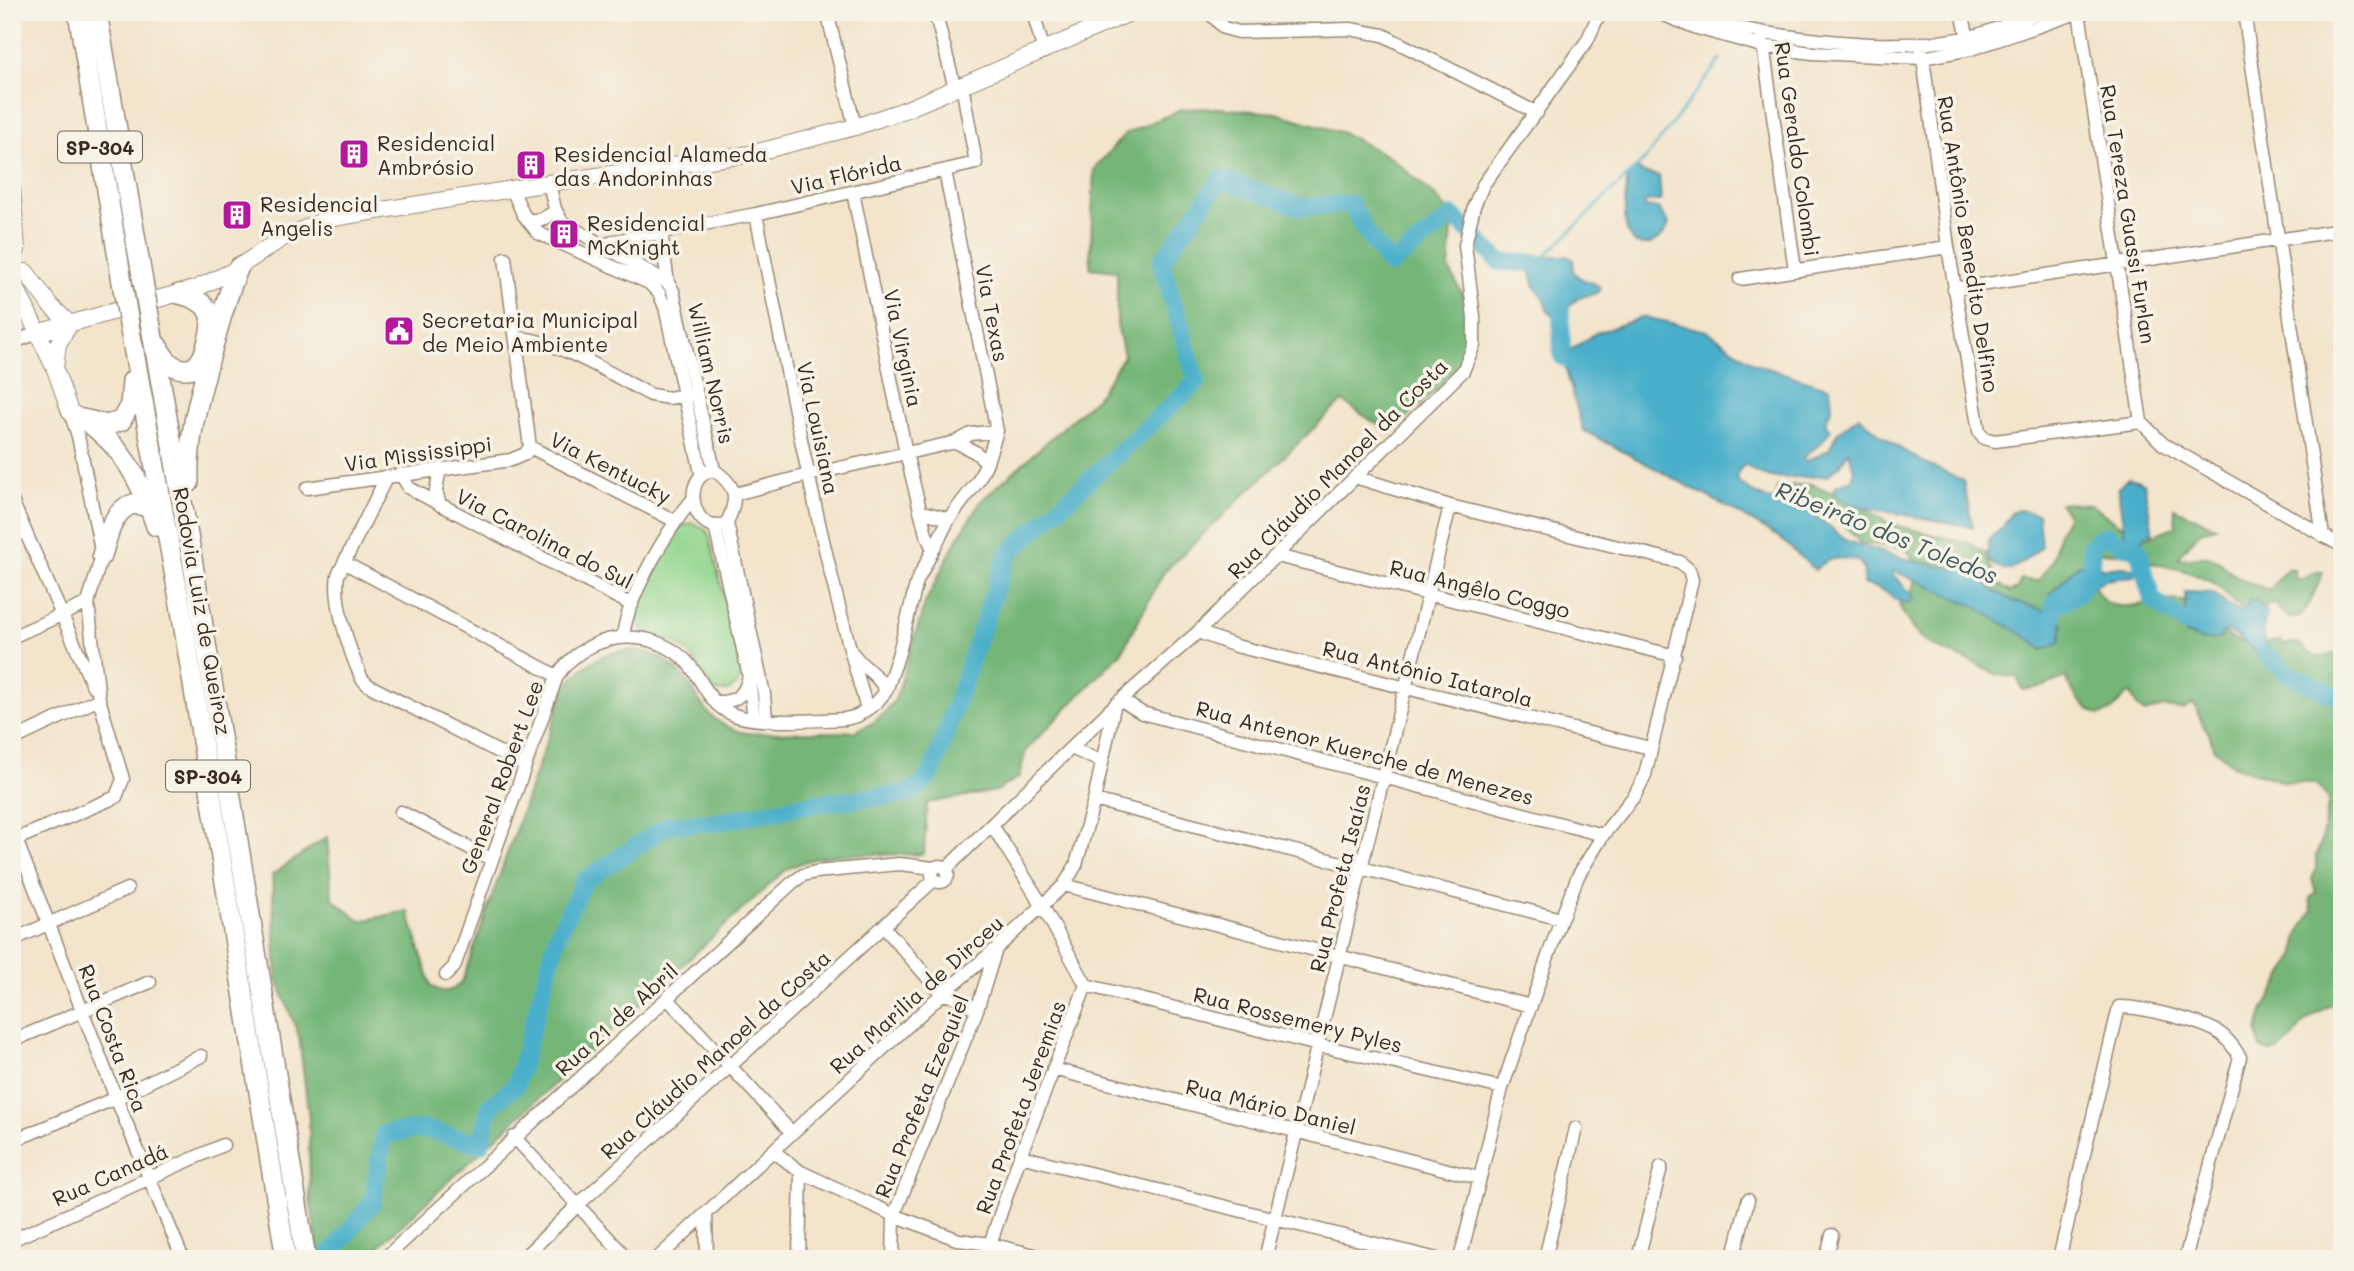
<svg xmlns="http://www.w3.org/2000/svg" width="2354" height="1271" font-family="Mali,sans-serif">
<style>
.green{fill:#91d58d;stroke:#668056;stroke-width:2}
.forest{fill:#74b678;stroke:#58704b;stroke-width:2}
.water{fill:#4aafca;stroke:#426c74;stroke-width:2}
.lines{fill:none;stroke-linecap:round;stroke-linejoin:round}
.stream{stroke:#4aafca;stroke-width:2.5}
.river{stroke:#4aafca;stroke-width:18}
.minor-casing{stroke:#978774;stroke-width:15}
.major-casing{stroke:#978774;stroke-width:18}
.highway-casing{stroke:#978774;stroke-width:22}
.minor{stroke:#fff;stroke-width:12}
.major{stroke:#fff;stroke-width:16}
.highway{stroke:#fff;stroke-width:19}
.highway-bridge-casing{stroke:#978774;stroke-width:22;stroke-linecap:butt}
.highway-bridge{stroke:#fff;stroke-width:19}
.labels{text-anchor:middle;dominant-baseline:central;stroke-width:7;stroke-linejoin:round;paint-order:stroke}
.shield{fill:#f7f3e8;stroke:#73665b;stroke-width:2}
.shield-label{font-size:19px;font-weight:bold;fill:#3b2a1e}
.poi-label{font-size:21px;fill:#3b2a1e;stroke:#f7f3e8;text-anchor:start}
.street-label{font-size:21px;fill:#3b2a1e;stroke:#f7f3e8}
.water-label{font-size:23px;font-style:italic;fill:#40595a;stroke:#f7f3e8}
</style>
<rect width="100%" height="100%" fill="#f7f3e8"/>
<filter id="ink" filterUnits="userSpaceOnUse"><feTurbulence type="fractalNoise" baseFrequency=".0143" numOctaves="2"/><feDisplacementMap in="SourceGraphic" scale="14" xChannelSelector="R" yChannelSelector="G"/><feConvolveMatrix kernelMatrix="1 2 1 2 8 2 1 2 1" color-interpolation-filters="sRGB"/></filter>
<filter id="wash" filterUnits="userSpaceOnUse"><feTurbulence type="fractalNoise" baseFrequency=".00686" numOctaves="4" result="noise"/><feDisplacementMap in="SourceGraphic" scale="28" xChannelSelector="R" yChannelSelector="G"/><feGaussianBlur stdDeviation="1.57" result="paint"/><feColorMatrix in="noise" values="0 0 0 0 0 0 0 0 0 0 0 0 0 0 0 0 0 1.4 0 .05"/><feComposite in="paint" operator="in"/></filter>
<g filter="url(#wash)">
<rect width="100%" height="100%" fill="#f3e4cb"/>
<path class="green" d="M693,523l12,6 4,6 33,136c-2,16 -14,24 -30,19 -14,-19 -13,-33 -37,-47 -10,-5 -22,-6 -31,-11l-8,-15 1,-11 38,-74 6,-6z"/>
<path class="forest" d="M1218,108l58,5 67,20 47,24 43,37 20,22 -4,53 16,30 3,45 -13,28 -65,61 -48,-32 -178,171 -43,81 -95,97 -7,27 -23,14 -69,12 -3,51c-45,3 -100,-8 -140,17l-419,388h-45l-10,-59 -1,-81 -10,-83 -22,-56 -5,-105 55,-38 5,61 28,23 48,-10 23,75c13,8 19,7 31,-4l103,-293c25,-39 73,-53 110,-21 27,24 21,49 63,63 10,4 23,2 32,2 24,-1 47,-1 71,-1l14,-1 16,-7 13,-11 12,-15 29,-95 29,-58 27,-44 116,-104 27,-41 -7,-32v-53l-27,-3 4,-99 31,-35 57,-25z
M1811,484l46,19 33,21 81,20 15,10 13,30 11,8 7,-3 4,-10 14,2 4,-1 14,-20 6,-28 9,-17 -8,-12 30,1 44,31 15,2 27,-11 -2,-18 42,19 -15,4 -21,23 -1,5 29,-3 13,7 8,8 19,12 22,7c7,-7 10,-17 19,-22l5,1 2,9 4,3 16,-9h7c-9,21 -23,71 -48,31l-10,4 -2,8 -24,-8 -24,-24 -29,-12 -46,-11 -15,-7 -34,-1c-2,12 0,21 3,32 12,43 64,9 92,18 6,2 12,8 18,12 8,7 15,16 24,22 14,11 36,8 52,4l4,4 14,-1c23,21 18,12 44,10v344l-39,26 -11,16 -14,12 -9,1 -8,-4 -4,-17 7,-22 32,-55 2,-19 14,-24 -2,-13 6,-5 -4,-14 4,-9v-15l5,-12 8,-44 -14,-16 -31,-1 -50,-16 -21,-18 -4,-15 -5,-6 -10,-23 -11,5 -20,-2 -18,6 -7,-5 -6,-13 -4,-1 -17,17 -11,4c-18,-6 -27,-22 -34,-38l-24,10 -19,3 -7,-14c-23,2 -27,-7 -46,-15 -36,-13 -54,-19 -71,-56 20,-19 24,-33 7,-57l-46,-5c-14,-18 -29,-35 -53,-36 -17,0 -16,2 -32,-6l2,-14z"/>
<path class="water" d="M1636,167l7,6 16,3 2,25h-14l-3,4 1,2 13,1 11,16c-7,20 -33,32 -42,6 -4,-13 -1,-41 1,-55z
M1534,256h33l7,4 -1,11c7,11 19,9 28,17l-2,4c-6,3 -18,4 -23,8 -10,7 -9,17 -23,17l-6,-7 -2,-11 -10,-12 -7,-24z
M1644,317l63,14 48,33 75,24 2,20 -7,15 6,6 -9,13 -19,16 2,4 24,-12 9,-18 21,-16c32,31 64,47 104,65l10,46 -116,-21 -15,-6 -9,-10 4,-5 15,-5 2,-8 -5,-21 -9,14 -13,11 -52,2 -20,-6 -9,-8 -7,6 -2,9 3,4 14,10 13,6 38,8 42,34 58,18 75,15 14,17 21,11 39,11 9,12 -3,17 -17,8 -13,-11 -58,-34 -78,-34 -2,3 22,23 -2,5c-14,2 -16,-2 -26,-10 -6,-4 -16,-6 -23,-8l1,-12 -4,-10c-17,-6 -33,-6 -45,8l-35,-32 -60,-35 -137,-73 -21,-74 34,-23z
M2128,478l9,2 7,4 9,49 -7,2 -8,14 -12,-2 -8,-59z
M2018,510l20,4 3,33c-9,7 -28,27 -40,22 -5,-2 -10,-8 -14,-11l2,-19 13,-11 10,-16z
M2079,564c9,0 15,2 23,4 12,2 25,-5 36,3l-5,5 -28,4 -39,22 -12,1 -4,-9z
M2185,592l28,1 15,13 11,6 8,-5 3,-8 7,2 10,11c-6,22 -9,27 10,42l-1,5 7,5 2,8 -8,1c-17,-14 -31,-35 -52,-42l-6,8 -18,1 -15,-6z"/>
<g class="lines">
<path class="stream" d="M1756,13v-1
M1544,257l103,-100 74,-98"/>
<path class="river" d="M2036,618l11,4 5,-2 2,-17c30,-3 40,-31 37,-58l5,-5 11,-5 19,12 12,2 14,50 33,24 24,1
M2267,655l18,17 57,27
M314,1259l17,-6 41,-50 12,-69 40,-5 57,15 9,-38 26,-21 42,-151 26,-53 84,-56 50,-3 91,-18 98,-10 16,-10 10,-14 74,-215 190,-173 -36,-120 60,-83 80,28 50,-3 14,27 25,34 63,-49 47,46 36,1 24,20 2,73 20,13"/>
</g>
</g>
<g filter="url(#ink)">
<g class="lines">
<g class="minor-casing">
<path id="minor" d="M827,12l28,115
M935,12l20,76
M1033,12l11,40
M1209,12l15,16 15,4 111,-3 33,6 154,78
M1656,12l41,16 65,18 50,7 110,5 49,-9 109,-37
M1962,12l7,31
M2079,12l62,410
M2244,12l79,524
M1683,18c30,2 59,12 89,16 63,9 130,16 193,4 26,-5 50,-17 76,-26
M1762,38l33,232
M1921,43l27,204 31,184 5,7 11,3 146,-19 22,22 179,102
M549,183l6,26 7,13 96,55 10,6 5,8 41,179
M512,189l11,25 15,19 111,50 10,10 6,14 36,166
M853,192l53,261 20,81 7,15
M756,214c33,166 63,333 111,495
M527,220h14l15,-9
M661,232l7,51
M592,257l10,-11 13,-5 141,-27 220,-51 -14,-78
M505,258l25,189
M1740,279l208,-32
M1954,289l388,-59
M516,338c38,0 100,39 135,57l18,3 22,-4
M12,343l25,-10
M956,442l19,10 12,10
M530,447l145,74
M714,470c24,17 24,28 13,53 -4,1 -8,3 -11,3 -26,-1 -33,-52 -2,-56z
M401,474l8,14 223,117
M387,476l-49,99c-5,27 12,78 24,104l6,6 156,80
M1355,477l95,29 230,56 9,8 3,10 -47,195 -10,20 -32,40 -25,41 -17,43 -59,169 -42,171
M307,488l204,-28 14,-6 5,-7
M735,494l73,-19 148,-33 15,-8 26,-3
M12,501l81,185
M440,505l-4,-14 4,-22
M920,511l29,8
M727,523l37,171 2,26
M715,526l33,146 6,47
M1277,556l398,100
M345,563l212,113
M1198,632l38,14 414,102
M12,637l76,-34
M623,637c4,-40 44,-107 70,-138
M854,655c9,13 26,21 32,36
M1121,700l21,13 461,122
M715,702c16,1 30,-5 33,-23
M12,740l87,-41
M1071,748l31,14
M1094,800l467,119
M401,812l90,47
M12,829l104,269 67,161
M12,841l104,-44 7,-18 -24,-80 -11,-96 14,-48 -24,-119 -8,-24
M932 874a8 8 0 1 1 16 0a8 8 0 1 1-16 0Z
M947,868l167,-162 84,-74 265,-261 11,-26v-28l-9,-72 9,-39 9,-21 104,-144 13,-29
M1064,885l467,121
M884,927l58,67 15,3 20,13
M12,940l115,-51
M446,975l8,-8 103,-291c28,-43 89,-52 127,-17 19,18 22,44 48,55 25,11 85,6 113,5l12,-3 19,-13 10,-12 12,-35 19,-75 32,-62 29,-38 9,-19 10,-31 -52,-260
M1086,985l232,60 184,43
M668,999l124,134
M12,1041l138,-59
M1053,1069l426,109
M514,1137l114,122
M12,1141l104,-43 85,-42
M773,1151l28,21 93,43 65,25 31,4 61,15
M1020,1156l417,103
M706,1214l1,45
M12,1240l211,-95
M384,1259l408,-376 11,-8 13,-3 83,-8 35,4
M522,1259l57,-55 355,-324
M657,1259l135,-126 150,-139 54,-45 68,-64 12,-20 18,-65 20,-93
M799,1259l2,-87
M893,1259l1,-44 83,-205 19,-61
M985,1259l35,-103 66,-171 -44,-80 -50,-80
M1265,1259l185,-753
M1545,1259l31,-131
M1638,1259l23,-92
M1733,1259l15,-59
M1826,1259l6,-24
M2059,1259l60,-252c20,-1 81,14 99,25 9,6 16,15 22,25l-55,202"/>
</g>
<g class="major-casing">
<path id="major" d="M12,188l5,62
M26,272l24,33 20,19
M12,279l43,90 15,43 13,7
M37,333l160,-45 34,-16 50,-33 46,-20 222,-36 201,-29 105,-27 52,-18 225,-97
M55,369l3,-25 12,-20"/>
</g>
<g class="highway-casing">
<path id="highway" d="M78,12l44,270
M97,12l45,264
M151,327l41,231 114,701
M130,330l50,274 106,655
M157,345c8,15 17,28 36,23 9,-7 11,-13 14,-24 9,-29 3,-43 -28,-50
M83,419c40,27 58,62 73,107
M87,420l20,5 14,-4 9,-16 2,-24
M189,483c-2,-47 11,-88 23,-133 8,-28 15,-56 27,-83
M102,555c6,-18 10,-45 31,-51l17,3"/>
</g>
<use href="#minor" class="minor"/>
<use href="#major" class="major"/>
<use href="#highway" class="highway"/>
<g class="highway-bridge-casing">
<path id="highway-bridge" d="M142,276l9,51
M122,282l8,48"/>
</g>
<use href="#highway-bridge" class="highway-bridge"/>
</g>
</g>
<defs>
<g id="building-square" transform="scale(1.575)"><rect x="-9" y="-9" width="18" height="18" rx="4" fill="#b5179e" stroke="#f7f3e8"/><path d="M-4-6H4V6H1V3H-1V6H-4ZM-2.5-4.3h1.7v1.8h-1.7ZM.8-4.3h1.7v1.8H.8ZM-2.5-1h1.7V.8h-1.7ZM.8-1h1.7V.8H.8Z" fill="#fff"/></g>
<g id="civic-square" transform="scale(1.575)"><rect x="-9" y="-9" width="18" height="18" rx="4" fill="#b5179e" stroke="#f7f3e8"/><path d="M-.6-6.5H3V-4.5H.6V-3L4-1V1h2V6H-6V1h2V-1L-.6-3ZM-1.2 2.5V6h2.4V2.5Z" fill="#fff"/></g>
</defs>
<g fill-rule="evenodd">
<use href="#building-square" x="354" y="154"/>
<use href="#building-square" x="531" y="165"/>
<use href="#building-square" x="237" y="215"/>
<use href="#building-square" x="564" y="234"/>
<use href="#civic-square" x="399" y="331"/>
</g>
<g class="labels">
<g class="shield">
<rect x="58" y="131.5" width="84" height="31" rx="5"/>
<rect x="166" y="760.5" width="84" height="31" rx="5"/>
</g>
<g class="shield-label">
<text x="100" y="147">SP-304</text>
<text x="208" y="776">SP-304</text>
</g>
<g class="poi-label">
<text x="377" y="142">Residencial<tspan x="377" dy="24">Ambrósio</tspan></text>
<text x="554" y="153">Residencial Alameda<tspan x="554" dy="24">das Andorinhas</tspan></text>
<text x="260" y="203">Residencial<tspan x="260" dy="24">Angelis</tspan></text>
<text x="587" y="222">Residencial<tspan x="587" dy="24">McKnight</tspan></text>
<text x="422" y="319">Secretaria Municipal<tspan x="422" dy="24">de Meio Ambiente</tspan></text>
</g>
<g class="street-label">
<text transform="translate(1798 149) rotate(82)">Rua Geraldo Colombi</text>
<text transform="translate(846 174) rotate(-13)">Via Flórida</text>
<text transform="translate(2129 214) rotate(81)">Rua Tereza Guassi Furlan</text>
<text transform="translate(1969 244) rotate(81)">Rua Antônio Benedito Delfino</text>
<text transform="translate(993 313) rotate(79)">Via Texas</text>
<text transform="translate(904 348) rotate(78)">Via Virginia</text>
<text transform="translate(712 373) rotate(77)">William Norris</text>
<text transform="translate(819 428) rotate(78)">Via Louisiana</text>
<text transform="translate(418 453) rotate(-8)">Via Mississippi</text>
<text transform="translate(611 467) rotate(27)">Via Kentucky</text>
<text transform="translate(1337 468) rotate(-45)">Rua Cláudio Manoel da Costa</text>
<text transform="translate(545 538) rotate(27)">Via Carolina do Sul</text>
<text transform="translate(1480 588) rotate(14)">Rua Angêlo Coggo</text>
<text transform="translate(203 611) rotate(80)">Rodovia Luiz de Queiroz</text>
<text transform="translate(1428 673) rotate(14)">Rua Antônio Iatarola</text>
<text transform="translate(1365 752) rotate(15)">Rua Antenor Kuerche de Menezes</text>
<text transform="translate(501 777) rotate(-70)">General Robert Lee</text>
<text transform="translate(1339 878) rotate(-76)">Rua Profeta Isaías</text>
<text transform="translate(916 994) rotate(-42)">Rua Marilia de Dirceu</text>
<text transform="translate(616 1019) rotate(-42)">Rua 21 de Abril</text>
<text transform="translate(1298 1019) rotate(14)">Rua Rossemery Pyles</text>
<text transform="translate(114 1038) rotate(69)">Rua Costa Rica</text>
<text transform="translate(715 1054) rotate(-42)">Rua Cláudio Manoel da Costa</text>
<text transform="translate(921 1096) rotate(-68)">Rua Profeta Ezequiel</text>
<text transform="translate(1271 1106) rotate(14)">Rua Mário Daniel</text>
<text transform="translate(1020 1107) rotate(-70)">Rua Profeta Jeremias</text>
<text transform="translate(110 1174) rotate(-24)">Rua Canadá</text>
</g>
<g class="water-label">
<text transform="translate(1887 532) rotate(22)">Ribeirão dos Toledos</text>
</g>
</g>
<rect width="2354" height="1271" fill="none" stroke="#f7f3e8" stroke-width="42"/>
</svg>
